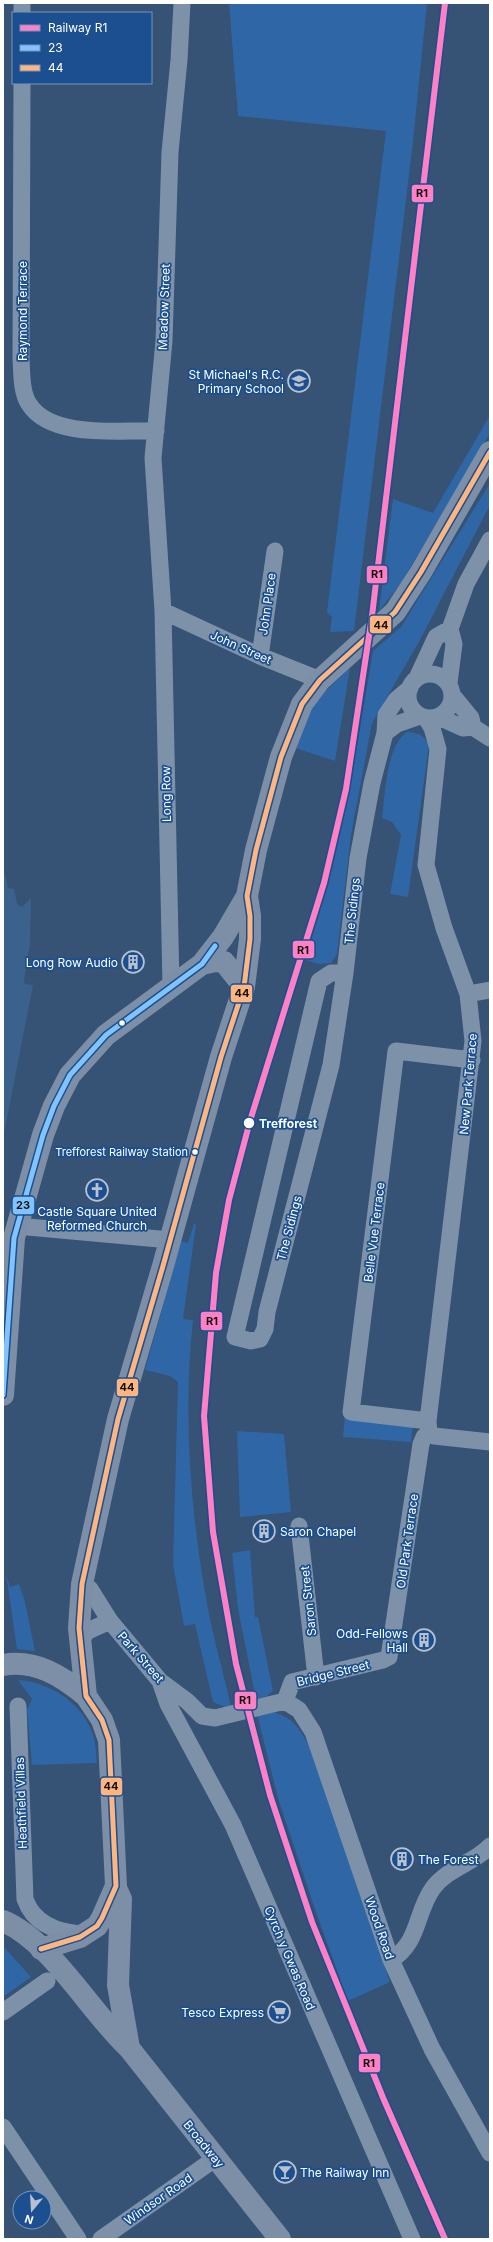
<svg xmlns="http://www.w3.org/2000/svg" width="493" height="2242" font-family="Inter,sans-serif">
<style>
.green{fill:#2f66a5}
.water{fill:#3b618d}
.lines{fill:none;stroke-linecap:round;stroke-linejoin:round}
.minor{stroke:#7d92a8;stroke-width:17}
.major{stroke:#7d8ea7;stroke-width:22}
.bus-1-casing{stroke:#1b4f8f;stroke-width:8}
.bus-2-casing{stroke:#1b4f8f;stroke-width:8}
.bus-1{stroke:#80c4ff;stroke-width:5}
.bus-2{stroke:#ffb580;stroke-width:5}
.rail-1-casing{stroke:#1b4f8f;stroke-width:9}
.rail-1{stroke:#ff80c5;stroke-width:6}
.bus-dot{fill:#fff;stroke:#1b4f8f;stroke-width:1.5}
.labels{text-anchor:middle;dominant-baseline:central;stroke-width:3.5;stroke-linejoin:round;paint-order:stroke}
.bus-label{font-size:11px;fill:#fff;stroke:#1b4f8f;text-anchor:end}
.street-label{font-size:12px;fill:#fff;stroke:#1b4f8f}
.poi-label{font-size:12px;fill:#fff;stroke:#1b4f8f;text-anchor:end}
.stop-label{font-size:12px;font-weight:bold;fill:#fff;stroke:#1b4f8f;text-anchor:start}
.line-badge{stroke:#1b4f8f;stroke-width:1.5}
.pale-badge-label{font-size:11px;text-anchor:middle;font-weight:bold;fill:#111}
</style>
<rect width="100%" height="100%" fill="#365274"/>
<path class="green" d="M229,3h198l-14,139 -59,489 -24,1 2,-15 -5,-5 59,-481 -148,-15z
M490,415v18l-89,150 -22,28 14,-112 40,14z
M490,483v22l-70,135 -48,83 -21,112 -14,119 -6,9 -12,1 -14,-4 24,-78 20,-87 24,-144 28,-24z
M350,668l-15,93 -40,-13 11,-32 11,-17z
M407,732c11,0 17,3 22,13l-21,152 -18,-3 11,-59 -9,-13 -10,-4c3,-22 4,-73 25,-86z
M194,1224l2,1 -13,94 10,1c-10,93 -3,190 14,283 6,34 16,68 24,103l-6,1 -12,-5 -18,-78 -11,2 -11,-62 5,-182 -8,-6 -25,-6 36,-129 7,2z
M345,1415l68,10 -2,17 -68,-5z
M237,1431l47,3 7,78 -51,5z
M250,1550l5,67h3l15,74 -6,5 -11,3 -18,-90 -6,-56z
M6,1574l4,13 9,-3 6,18 10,49 -18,-2z
M18,1680c31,2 63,22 74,52 4,10 4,21 5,31l-65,2 -5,-55 5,-11z
M273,1712c20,5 27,17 36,34l81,236 -42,19 -32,-89 -38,-114 -21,-84z
M3,1946l28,31 -28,20z"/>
<path class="water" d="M3,874h2l3,14 6,1 3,15 5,3 9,-9 -1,46 -6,36 1,4 8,1 -30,154z"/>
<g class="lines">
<path class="minor" d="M22,13v-10
M22,83l-1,276c1,14 0,33 8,45 22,35 91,26 127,27
M163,611l97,45 60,24
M260,656l15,-105
M408 696a22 22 0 1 1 44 0a22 22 0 1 1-44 0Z
M417,678l19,-41 14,-8
M449,683l5,-39 -4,-15 16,-45 24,-44
M453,696l18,22 2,9
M439,717l24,11 10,-1 17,11
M426,718l6,10 6,21 -12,116 18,63 24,66 5,47 -45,380 1,12
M385,733l12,-9 23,-8
M345,973h-14l-12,8 -84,356 16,4 9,-2 5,-10 2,-17 64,-247 14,-92 13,-115 14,-75 13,-50 1,-18 10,-15 14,-12
M171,986l-8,-375 -10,-153 11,-117 6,-189 9,-92 3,-57
M468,994l22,-4
M17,1226l153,14
M428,1421l-77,-9 45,-361 76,9
M429,1433l5,3 56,6
M299,1526l17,151
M82,1584l8,5 20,32 50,60 27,20 15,15 13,2 70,-17
M80,1639l8,-8 22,-10
M160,1681l8,23 65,121 179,414
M285,1701l14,9 14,22 78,228 41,89 58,104
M285,1701l7,-19 91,-22 6,-3 32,-213 3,-7 5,-4
M18,1706l7,193c9,26 33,34 60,35
M391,1960c29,-18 24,-47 42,-72 15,-20 41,-25 57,-42
M3,2012l44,-31
M3,2127l75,112
M101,2239l115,-81"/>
<path class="major" d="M202,964l13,-3 9,1 20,25
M3,1395l11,-157 29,-103 11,-29 16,-31 36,-40 96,-71 21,-27 24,-41
M3,1665c32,-6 59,11 83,31
M116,1888l5,11 -3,86 11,63
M3,1921c48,20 88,92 126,127l151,191
M41,1949l39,-12 17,-11 5,-8 14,-32 -7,-146 -7,-20 -16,-24 -7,-68 3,-44 36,-165 45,-153 58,-209 23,-70 6,-48v-23l-3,-20 9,-46 25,-93 21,-53 18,-24 75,-68 26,-40 69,-120"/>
<g class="bus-1-casing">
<path id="bus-1" d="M3,1395l11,-157 29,-103 11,-29 16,-31 36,-40 96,-71 13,-18"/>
</g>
<g class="bus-2-casing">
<path id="bus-2" d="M41,1949l39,-12 17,-11 5,-8 14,-32 -7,-146 -7,-20 -16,-24 -7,-68 3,-44 36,-165 45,-153 58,-209 23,-70 6,-48v-23l-3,-20 9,-46 25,-93 21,-53 18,-24 75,-68 26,-40 69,-120"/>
</g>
<use href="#bus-1" class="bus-1"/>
<use href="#bus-2" class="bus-2"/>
<g class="rail-1-casing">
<path id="rail-1" d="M445,3l-73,613 -26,173 -22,94 -74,238 -21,79 -13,73 -12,143 9,116 23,132 34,131 42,127 72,178 61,139"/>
</g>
<use href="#rail-1" class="rail-1"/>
</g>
<defs>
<g id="school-ring" transform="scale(1.15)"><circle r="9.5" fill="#1b4f8f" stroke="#b9c2ce" stroke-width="1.5"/><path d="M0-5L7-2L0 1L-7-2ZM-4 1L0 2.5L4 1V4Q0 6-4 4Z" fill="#b9c2ce"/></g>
<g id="building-ring" transform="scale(1.15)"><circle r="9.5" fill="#1b4f8f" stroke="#b9c2ce" stroke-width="1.5"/><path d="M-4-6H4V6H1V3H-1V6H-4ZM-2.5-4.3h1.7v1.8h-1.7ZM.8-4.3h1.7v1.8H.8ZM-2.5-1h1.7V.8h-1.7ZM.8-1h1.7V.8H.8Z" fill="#b9c2ce"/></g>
<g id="church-ring" transform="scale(1.15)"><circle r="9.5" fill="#1b4f8f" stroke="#b9c2ce" stroke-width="1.5"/><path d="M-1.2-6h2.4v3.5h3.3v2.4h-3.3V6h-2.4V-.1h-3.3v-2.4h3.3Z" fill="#b9c2ce"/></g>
<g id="supermarket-ring" transform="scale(1.15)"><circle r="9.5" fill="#1b4f8f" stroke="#b9c2ce" stroke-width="1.5"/><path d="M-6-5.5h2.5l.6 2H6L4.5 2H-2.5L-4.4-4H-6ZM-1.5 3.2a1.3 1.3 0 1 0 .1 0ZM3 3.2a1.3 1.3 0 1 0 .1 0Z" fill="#b9c2ce"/></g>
<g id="bar-ring" transform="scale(1.15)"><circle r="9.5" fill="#1b4f8f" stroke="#b9c2ce" stroke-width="1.5"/><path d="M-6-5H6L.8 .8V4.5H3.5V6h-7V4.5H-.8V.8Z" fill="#b9c2ce"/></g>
</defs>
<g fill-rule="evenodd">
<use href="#school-ring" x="299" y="381"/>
<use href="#building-ring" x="133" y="962"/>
<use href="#church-ring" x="97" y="1190"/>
<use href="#building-ring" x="264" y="1531"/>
<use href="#building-ring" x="424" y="1640"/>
<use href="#building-ring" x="402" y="1859"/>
<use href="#supermarket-ring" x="279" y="2012"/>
<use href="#bar-ring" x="285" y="2172"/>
</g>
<g class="bus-dot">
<circle cx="122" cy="1023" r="3.5"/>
<circle cx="249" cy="1123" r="6"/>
<circle cx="195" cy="1152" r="3.5"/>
</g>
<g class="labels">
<g class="bus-label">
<text x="188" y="1152">Trefforest Railway Station</text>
</g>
<g class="street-label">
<text transform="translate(164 307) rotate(-88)">Meadow Street</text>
<text transform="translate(22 311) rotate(-90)">Raymond Terrace</text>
<text transform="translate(267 604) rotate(-82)">John Place</text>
<text transform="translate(241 647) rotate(24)">John Street</text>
<text transform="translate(166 794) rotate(-91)">Long Row</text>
<text transform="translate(352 911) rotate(-84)">The Sidings</text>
<text transform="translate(468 1084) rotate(-85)">New Park Terrace</text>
<text transform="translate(289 1228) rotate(-75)">The Sidings</text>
<text transform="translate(374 1232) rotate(-83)">Belle Vue Terrace</text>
<text transform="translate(407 1541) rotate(-82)">Old Park Terrace</text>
<text transform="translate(308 1601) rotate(-96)">Saron Street</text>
<text transform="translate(141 1657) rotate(49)">Park Street</text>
<text transform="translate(333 1673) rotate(-14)">Bridge Street</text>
<text transform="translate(21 1803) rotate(-92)">Heathfield Villas</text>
<text transform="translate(380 1928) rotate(71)">Wood Road</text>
<text transform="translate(290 1958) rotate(67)">Cyrch y Gwas Road</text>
<text transform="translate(204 2144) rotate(51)">Broadway</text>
<text transform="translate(158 2199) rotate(-35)">Windsor Road</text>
</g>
<g class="poi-label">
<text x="284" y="374">St Michael's R.C.<tspan x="284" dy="14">Primary School</tspan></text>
<text x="118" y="962">Long Row Audio</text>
<text x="97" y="1211" text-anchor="middle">Castle Square United<tspan x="97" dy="14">Reformed Church</tspan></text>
<text x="280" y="1531" text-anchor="start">Saron Chapel</text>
<text x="408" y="1633">Odd-Fellows<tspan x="408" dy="14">Hall</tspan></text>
<text x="418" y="1859" text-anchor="start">The Forest</text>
<text x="264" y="2012">Tesco Express</text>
<text x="300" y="2172" text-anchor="start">The Railway Inn</text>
</g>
<g class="stop-label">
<text x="259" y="1123">Trefforest</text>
</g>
</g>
<g class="line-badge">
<rect x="411" y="184" width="23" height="19" rx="4" fill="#ff80c5"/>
<rect x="366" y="565" width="22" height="19" rx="4" fill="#ff80c5"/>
<rect x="369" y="615" width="23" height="19" rx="4" fill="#ffb580"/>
<rect x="292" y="940" width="23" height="19" rx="4" fill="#ff80c5"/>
<rect x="230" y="984" width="23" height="19" rx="4" fill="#ffb580"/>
<rect x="12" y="1196" width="23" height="19" rx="4" fill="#80c4ff"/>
<rect x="200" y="1311" width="23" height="20" rx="4" fill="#ff80c5"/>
<rect x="116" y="1378" width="23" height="19" rx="4" fill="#ffb580"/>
<rect x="234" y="1691" width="23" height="19" rx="4" fill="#ff80c5"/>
<rect x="100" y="1777" width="23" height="19" rx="4" fill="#ffb580"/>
<rect x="358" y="2053" width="23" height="20" rx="4" fill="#ff80c5"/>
</g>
<g class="pale-badge-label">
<text x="422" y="197">R1</text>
<text x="377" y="578">R1</text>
<text x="381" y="629">44</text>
<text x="303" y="954">R1</text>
<text x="242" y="997">44</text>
<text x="23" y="1209">23</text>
<text x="212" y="1325">R1</text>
<text x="127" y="1391">44</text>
<text x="245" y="1704">R1</text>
<text x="111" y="1790">44</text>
<text x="369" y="2067">R1</text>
</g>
<rect width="493" height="2242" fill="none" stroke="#ffffff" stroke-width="8"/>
<rect x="12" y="12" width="140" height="72" fill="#1b4f8f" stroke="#7695bc"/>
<rect x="20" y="25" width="20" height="6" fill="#ff80c5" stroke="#7695bc"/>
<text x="48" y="32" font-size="12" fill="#ffffff">Railway R1</text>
<rect x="20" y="45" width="20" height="6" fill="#80c4ff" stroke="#7695bc"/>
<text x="48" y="52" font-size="12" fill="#ffffff">23</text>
<rect x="20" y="65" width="20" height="6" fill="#ffb580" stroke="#7695bc"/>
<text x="48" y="72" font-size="12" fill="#ffffff">44</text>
<g transform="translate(32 2210) rotate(198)"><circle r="19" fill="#1b4f8f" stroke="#7695bc"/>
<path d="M0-3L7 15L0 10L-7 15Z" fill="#b9c2ce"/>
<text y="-6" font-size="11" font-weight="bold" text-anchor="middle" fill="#ffffff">N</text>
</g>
</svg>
